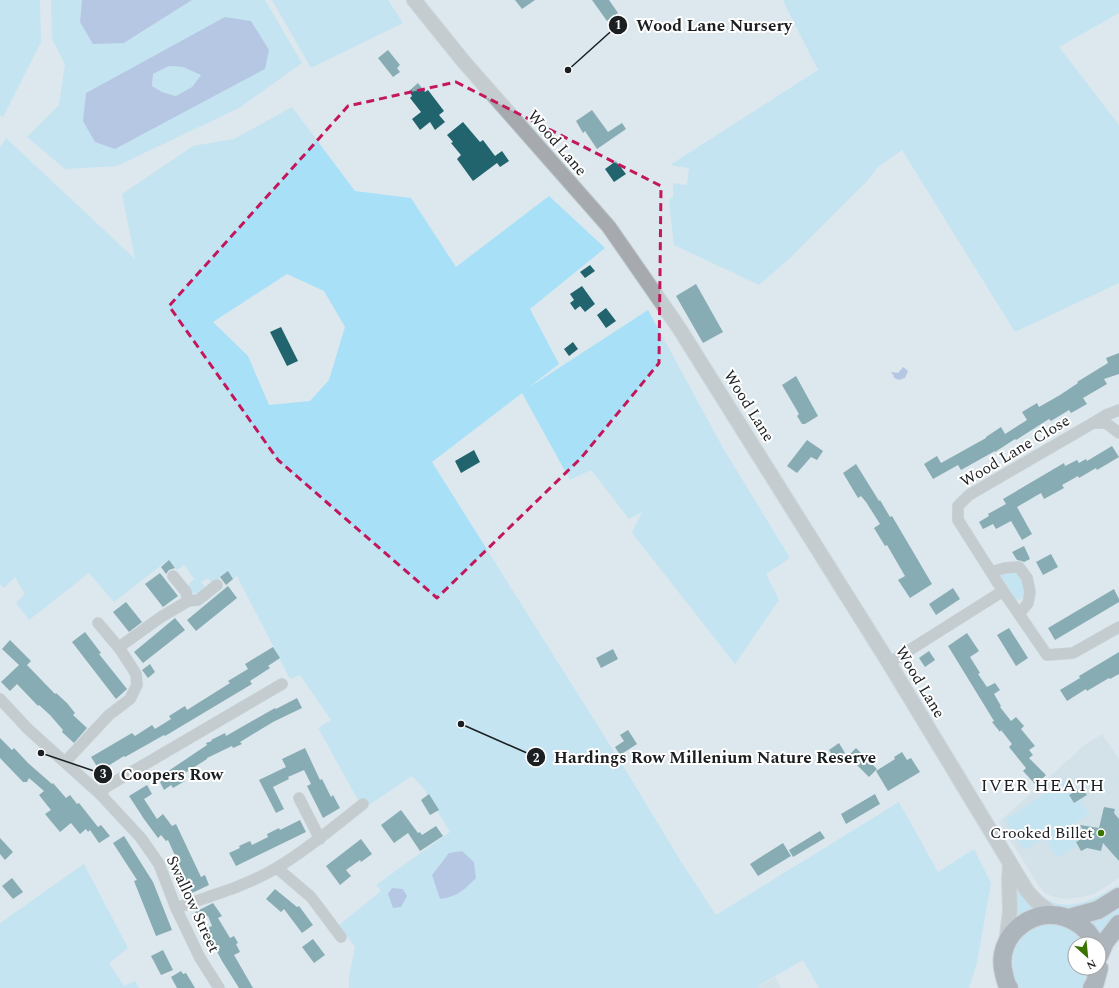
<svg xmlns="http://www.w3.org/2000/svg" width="1119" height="988" font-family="Spectral,serif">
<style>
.built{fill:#c8dce5}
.green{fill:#a8e0f8;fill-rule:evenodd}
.water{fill:#86a1d7;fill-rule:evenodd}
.building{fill:#21646e}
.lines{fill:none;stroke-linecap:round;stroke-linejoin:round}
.minor-casing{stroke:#b9c4c8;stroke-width:12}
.tertiary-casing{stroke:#b9c4c8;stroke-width:16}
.primary-casing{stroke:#b9c4c8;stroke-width:20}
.minor{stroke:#a6aaae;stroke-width:11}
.tertiary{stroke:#a6aaae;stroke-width:14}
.primary{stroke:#72787e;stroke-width:18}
.marked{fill:none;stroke:#c2185b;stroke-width:3;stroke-dasharray:8 5;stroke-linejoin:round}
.poi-dot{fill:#3b7301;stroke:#fff;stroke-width:1.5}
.labels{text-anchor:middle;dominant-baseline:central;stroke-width:4;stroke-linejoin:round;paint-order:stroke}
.street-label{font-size:16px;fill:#1b1f21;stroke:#fff}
.poi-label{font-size:16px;fill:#1b1f21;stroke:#fff;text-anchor:end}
.quarter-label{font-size:18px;letter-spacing:1px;fill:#1b1f21;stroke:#fff}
.leader{fill:none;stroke:#1b1f21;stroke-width:1.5}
.callout-dot{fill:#1b1f21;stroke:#fff;stroke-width:1.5}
.mark-label{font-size:12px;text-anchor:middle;font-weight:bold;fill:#fff}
.callout-label{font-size:17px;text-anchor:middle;font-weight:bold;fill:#1b1f21;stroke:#fff;stroke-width:4;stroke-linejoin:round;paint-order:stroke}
</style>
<rect width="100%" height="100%" fill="#dce8ed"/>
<path class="built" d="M1102,734l17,25v119l-25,16 -12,3 -18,2 -13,-3 -6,-3 -6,-7 -40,-64 87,-78z
M775,977l6,11h-22l-1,-1z"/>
<path class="green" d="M0,0h40l1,42 -38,75 -3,-2z
M51,0h31l-2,22 44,21 68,-43h73l37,63 -63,45 -122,58 -52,3 -38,-32 32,-32 6,-41 -13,-25zM251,21l14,48 -170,73 -9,-49z
M272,0h116l15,23 -92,45z
M783,0h336v13l-60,34 60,78v158l-104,49 -113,-182 -24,17 -10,13 -77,77 -32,28 -85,-40 -5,-45 4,-3v-14l14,2 2,-17 -19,-3 148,-95 -32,-63z
M169,66l14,1 18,8 -9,12 -16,9 -14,-4 -10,-6 1,-12z
M292,107l63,84 56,7 45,69 93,-71 56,52 -75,61 29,55 -31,24 120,-78 75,138 67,110 -24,16 13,26 -44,64 -103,-131 10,-21 -13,7 -38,-49 -21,10 -48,-87 -90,69 193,307 55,91 36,55 183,-113 39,70 36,-23 17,34 -14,80 -8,25h-150l-16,-28 -45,26 1,2h-410v-12l6,-29 -16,-22 42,-34 -5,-6 74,-53 -26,-43 -12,-13 -49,33 -45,-81 13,-8 -31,-45 -10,4 -53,-103 -4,3 -6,-7 -15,12 -4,-6 -7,4 5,6 -6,5h-7l-4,-4v-5l5,-5 -10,-14 -7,5 -9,-10 -54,42 -25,-29 -60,47 -13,-17 9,-9 -10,-17 -11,11 -4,-4v-437l6,-9 129,121 -13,-65 71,-48 41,-7zM287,274l37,17 21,36 -16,53 -19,21 -41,4 -21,-49 -35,-34z
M1016,569l11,12 -3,14 -4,5 -5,-1 -15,-24z
M1068,778l7,12 -7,5 6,9 6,-4 9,15 -18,10 8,14 -4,3 2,4 -20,12 -12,-20 -21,12 -19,-30z
M84,864l44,84 -19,15 15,23 11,-5 4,7h-139v-65z
M1118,885v5c-18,12 -43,25 -65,16 -8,-3 -15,-12 -22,-18h3c25,30 57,14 84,-3z
M1016,888l19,24 -17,8z
M1119,907v8l-18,19 -12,-13 12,-3z
M1056,923c15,5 22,8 31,21h-12v24h17l-7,20h-66c-14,-25 -6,-58 25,-64 4,0 8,0 12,-1z"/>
<path class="water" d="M82,0h110l-68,43 -31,1 -13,-22z
M225,17l26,4 18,29 -4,19 -150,80 -20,-7 -12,-21 3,-28zM169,66l14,1 18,8 -9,12 -16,9 -14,-4 -10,-6 1,-12z
M903,367l5,4 -3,7 -6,2 -5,-2 -1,-4h-2l1,-2 6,1z
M462,851l12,11 2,16c-12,12 -19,19 -36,21l-8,-24 17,-22z
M392,888l11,1 4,7 -6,11 -8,1 -5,-14z"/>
<path class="building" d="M515,0h20l-13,9z
M592,0h17l9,13 -11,8z
M388,50l12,15 -3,3 3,4 -7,5 -15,-19z
M418,83l7,9 3,-2 16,21 -5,4 6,7 -10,8 -5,-8 -10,8 -8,-11 9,-7 -11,-14 2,-2 -3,-5z
M592,110l16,22 14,-9 4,6 -29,20 -12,-18 -2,2 -7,-12z
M463,122l17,20 3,-2 12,16 7,-5 7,10 -9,6 -3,-4 -24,18 -16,-22 4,-4 -10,-12 2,-1 -6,-7z
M616,161l10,13 -12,8 -9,-13z
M590,265l5,6 -10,7 -5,-6z
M696,284l27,48 -20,11 -27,-47z
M582,286l13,18 -10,8 -5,-6 -5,4 -5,-7 4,-3 -4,-6z
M606,308l10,13 -10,7 -9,-13z
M281,327l17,34 -11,5 -17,-34z
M573,342l5,7 -9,7 -5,-7z
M1119,353v21l-15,5 3,5 -24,14 4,6 -16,9 -2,-3 -18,11 -2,-2 -33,21 -1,-1 -20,13v-1l-34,19 -3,-5 -25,14 -9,-15 13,-8 4,7 45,-25v-1l15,-10 4,7 22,-14 -5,-8 15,-9 2,4 21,-12 18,-12 -1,-1 31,-19 -2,-5z
M796,376l22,40 -13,8h-3l-5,-8 2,-2 -17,-29z
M807,440l16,11 -6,9 -6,-3 -14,16 -10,-7z
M1112,446l7,11 -22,13 -1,-2 -17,10 -1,-2 -16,9 2,3 -20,11 -3,-6 -24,14 15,27 -10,6 -11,-19 -15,8 -3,-5 -10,5 -4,-7 10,-6 -1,-2 18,-10 -3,-5 61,-36 1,3 12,-6 2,3 7,-4 1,2z
M474,450l6,12 -19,11 -6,-12z
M856,464l23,37 1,-1 10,17 2,-1 40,68 -22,14 -12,-18 7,-4 -18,-31 -2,1 -11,-18 6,-4 -14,-22 -5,-6 -3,2 -15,-25z
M1024,546l6,13 -6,3 -2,-1 -5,-1 -5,-8z
M1051,554l7,13 -15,8 -7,-13z
M169,560l6,8 -6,2 -3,4 -5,-7z
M228,571l5,8 -7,6 -6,-8z
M160,573l18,23 -15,11 -18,-23z
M228,586l9,12 -41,33 -9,-11z
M953,588l7,11 -24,16 -7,-11z
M1114,589l5,10v3l-64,38 -7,-12z
M126,602l16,20 -13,10 -16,-20z
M175,618l10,12 -42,33 -9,-11z
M1009,628l19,30 -12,8 -19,-31z
M85,632l16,21 -2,1 28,35 -11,10 -44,-57z
M967,633l12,18 -9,6 10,16 -2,1 9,13 8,-4 5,7 -6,4 7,12 -1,1 11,14 5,-4 8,9 -3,3 14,17 -6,4 4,5 -4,3 17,17 -10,10 -13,-14 3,-3 -17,-21 3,-3 -11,-14 -1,2 -8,-10 2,-1 -46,-75z
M10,640l21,21 -4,4 28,29 1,-1 11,10 8,10 -2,2 14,13 -13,15 -12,-11 1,-2 -13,-15 -11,-10 -1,1 -21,-22 -7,7 -9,-9 18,-17 -17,-16z
M273,647l7,11 -12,8 2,2 -20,13 2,3 -87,52 -1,-1 -39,22 -1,-1 -24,15 -9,-14 41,-24 3,3 17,-11 3,4 16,-10 -2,-3 16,-10 2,4 43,-27 -2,-2 20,-12 -3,-5z
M613,649l5,10 -17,9 -5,-10z
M929,651l6,9 -10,7 -6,-9z
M1119,652v22l-9,5 -1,-1 -22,13 -1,-2 -19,12 -7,-11 20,-12 -1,-2z
M150,664l5,8 -7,6 -6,-8z
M297,698l5,10 -29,14 -33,20 2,2 -9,4 -1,-2 -25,12v1l-25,16 3,6 -12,7 -2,-3 -7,5 -4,-8 7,-4 -3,-4 43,-29 -1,-2 6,-2 -1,-1 14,-7 1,3 49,-28 1,1z
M628,730l9,14 -17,11 -5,-8 9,-6 -4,-6z
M0,738l12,12 2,-2 14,15 24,21 1,-1 13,15 4,-3 7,9 2,-1 19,24 3,-2 9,11 -11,7 -9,-13 -2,2 -2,-3 -6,5 -9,-11 -11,9 -15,-18 6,-4 -12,-15 5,-4 -15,-13 -2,4h-4l-23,-24z
M839,743l6,10 -10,7 -6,-10z
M305,748l15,32 2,-1 9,18 2,-2 7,13 -17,10 -16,-32 4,-2 -7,-14 -16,7 1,2 -16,8 11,22 -8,4 -17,-33 27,-13 -4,-8z
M856,748l21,21 -8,8 -21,-21z
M902,752l5,8 4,-2 9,14 -32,19 -12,-20 19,-12 -1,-2z
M147,785l5,9 -8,5 13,20 6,-5 9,12 4,-2 25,53 4,-2 4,10 -17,8 -24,-53 -2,1 -5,-6 -3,3 -14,-19 -15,-23z
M1082,787l5,8 -13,8 -5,-8z
M429,794l10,16 -9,5 -9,-15z
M875,794l5,10 -34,20 -5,-10z
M1104,807l11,2 -1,4 5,6v42l-16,-18 -2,8 -14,-3 -6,3 -5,-9 10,-6 -6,-11 19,3z
M401,810l17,23 2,-1 2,3 14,-9 7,10 -23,15 -12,-18 -14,10 -13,-18z
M300,820l6,12 -70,34 -7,-13 11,-5 -1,-2 11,-5 2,4 16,-8 -1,-3 12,-6 1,2z
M820,831l5,7 -32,19 -4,-7z
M124,836l29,46 19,48 -16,6 -22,-55 3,-1 -24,-37z
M0,838l13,14 -8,8 -5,-6z
M361,839l11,15 -11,8 -1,-2 -14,10 5,6 -11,9 -14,-19z
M783,843l8,13 -33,20 -8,-12z
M12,878l11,14 -10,7 -11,-13z
M275,889l22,18 2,-1 14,19 -11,8 -18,-24 -3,3 -15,-13z
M213,903l9,13 -4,2 12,20 4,-2 4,7 -2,1 4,8 -6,3 19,33h-14l-17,-27 -17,-32 7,-3 -4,-10 -8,3 -5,-7z
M313,939l12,16 -11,8 -12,-16z
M163,950l10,20 -12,5 -10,-19z
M181,971l2,3 3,-1 9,15h-18l-6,-11z"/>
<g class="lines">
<g class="minor-casing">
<path id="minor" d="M1093,423l13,-8 13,-5
M1119,433l-13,-10h-13l-124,72 -11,11v14l45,71 44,64 26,-2 46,-26
M991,572l14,-4 14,-1 8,11 3,14 -2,11 -9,11
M173,576l13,16 2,9
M120,649l2,-4 39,-28 27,-16 10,-1 19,-15
M889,663l114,-72
M0,699l28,30 72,65 41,44 18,26 17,44 24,50 19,30
M65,762l44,-47 21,-16 7,-14 -1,-11 -16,-25 -22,-26
M100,794l6,-7 176,-103
M299,798l21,41
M277,868l34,29 30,40
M176,908c34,-12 71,-22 102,-41 30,-18 57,-41 85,-63"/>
</g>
<g class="tertiary-casing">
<path id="tertiary" d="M414,0l50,62 145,165 70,101 210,335 138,228 9,10 16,13
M1006,943l4,-32 -1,-31 1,-17"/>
</g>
<g class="primary-casing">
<path id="primary" d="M1069,918l29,-8 21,-13
M1099,956l6,-14 14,-18
M1009,988c-3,-4 -4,-9 -5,-14 -11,-41 36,-74 71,-52 9,5 16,12 20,22
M1092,988l3,-5 4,-15"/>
</g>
<use href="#minor" class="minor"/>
<use href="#tertiary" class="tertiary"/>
<use href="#primary" class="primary"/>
</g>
<path d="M0 0H1119V988H0ZM456,82l205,104 -2,177 -78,95 -144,140 -159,-138 -109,-154 179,-200z" fill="#dce8ed" fill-opacity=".55" fill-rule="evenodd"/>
<path class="marked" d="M456,82l205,104 -2,177 -78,95 -144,140 -159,-138 -109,-154 179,-200z"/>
<circle class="poi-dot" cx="1101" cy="833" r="4"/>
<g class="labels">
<g class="street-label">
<text transform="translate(557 143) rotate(49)">Wood Lane</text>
<text transform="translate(749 406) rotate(58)">Wood Lane</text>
<text transform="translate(1015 451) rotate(-31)">Wood Lane Close</text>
<text transform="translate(920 682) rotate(59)">Wood Lane</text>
<text transform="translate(193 904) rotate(65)">Swallow Street</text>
</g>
<g class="poi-label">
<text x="1093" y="833">Crooked Billet</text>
</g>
<g class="quarter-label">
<text x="1043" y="785">IVER HEATH</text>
</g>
</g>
<path class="leader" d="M568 70L618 25M461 724L536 757M41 753L103 774"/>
<g class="callout-dot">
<circle cx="568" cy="70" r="4"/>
<circle cx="461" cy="724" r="4"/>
<circle cx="41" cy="753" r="4"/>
<circle cx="618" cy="25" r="10"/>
<circle cx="536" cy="757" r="10"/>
<circle cx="103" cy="774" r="10"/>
</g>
<g class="mark-label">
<text x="618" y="29">1</text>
<text x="536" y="762">2</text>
<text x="103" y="778">3</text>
</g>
<g class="callout-label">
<text x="714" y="31">Wood Lane Nursery</text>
<text x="715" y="763">Hardings Row Millenium Nature Reserve</text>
<text x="172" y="780">Coopers Row</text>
</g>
<g transform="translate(1087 956) rotate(153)"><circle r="19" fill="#ffffff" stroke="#a4a5a6"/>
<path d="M0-3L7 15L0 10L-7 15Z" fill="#3b7301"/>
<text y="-6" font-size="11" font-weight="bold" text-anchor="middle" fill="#1b1f21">N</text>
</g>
</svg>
